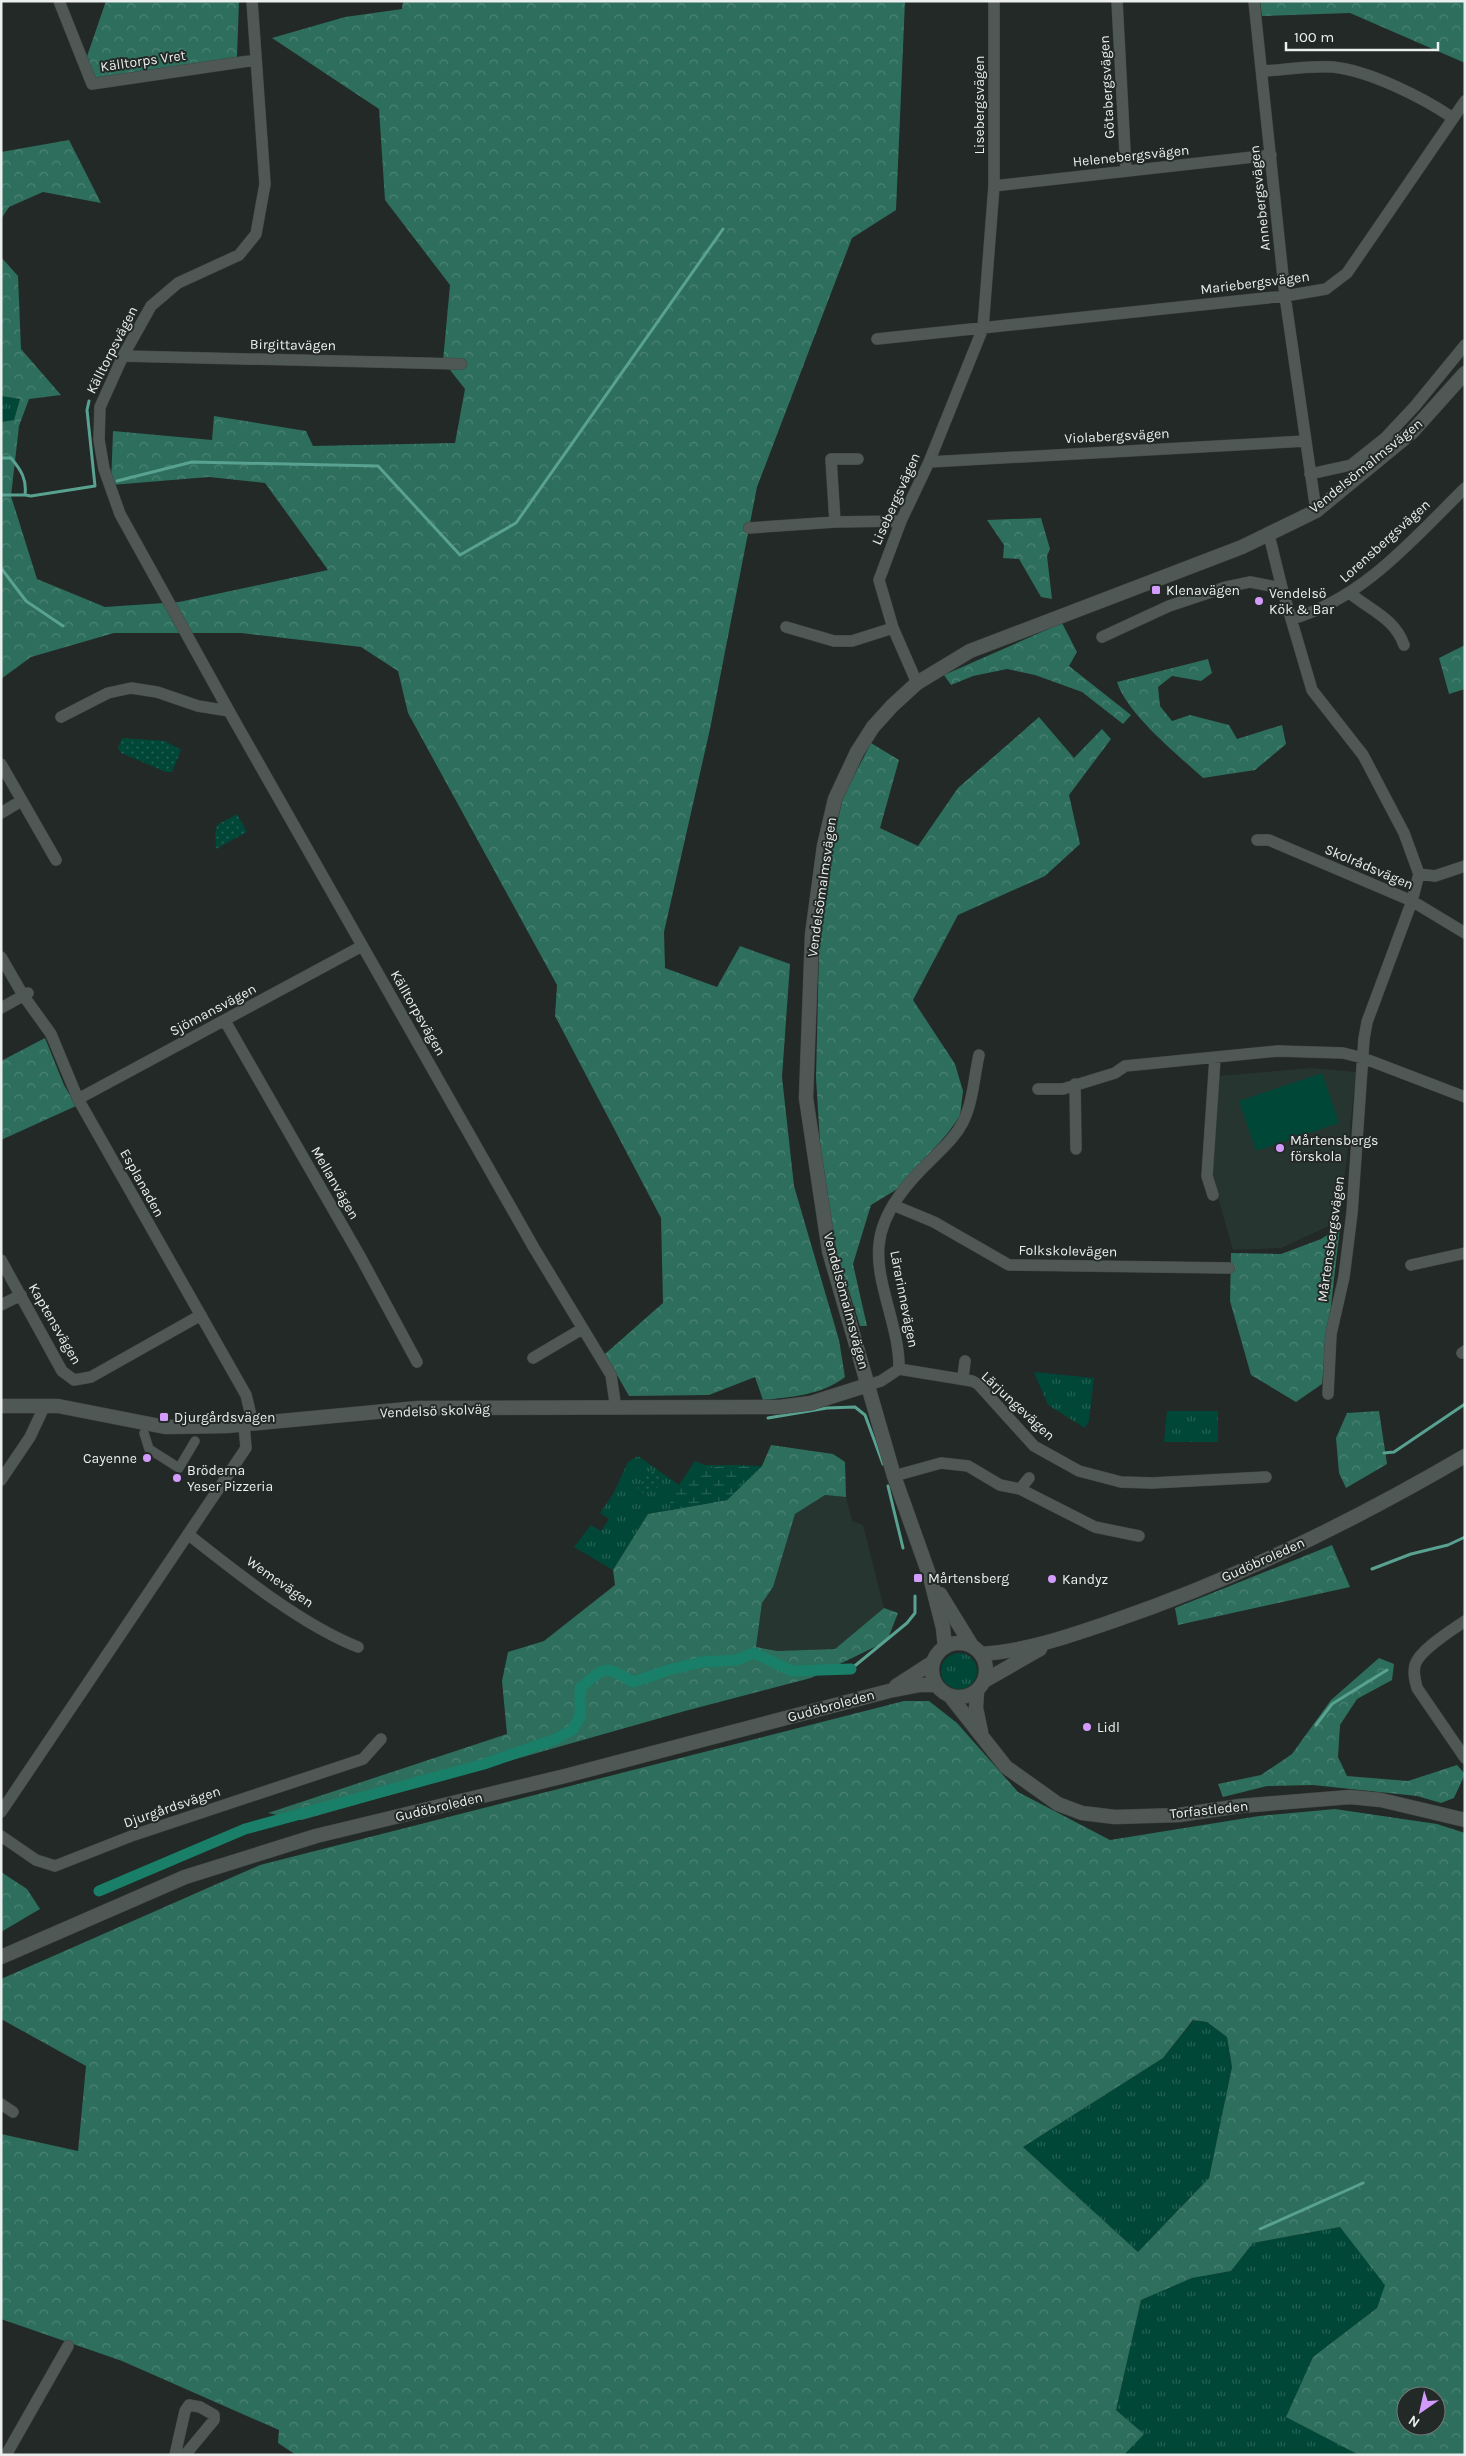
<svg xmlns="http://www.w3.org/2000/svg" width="1466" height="2456" font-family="Karla,sans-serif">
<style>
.built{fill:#273530}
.grass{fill:url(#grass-tufts)}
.forest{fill:url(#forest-crowns);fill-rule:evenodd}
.wetland{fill:url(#wetland-marsh)}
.park{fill:url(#park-dots)}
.pitch{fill:#004738}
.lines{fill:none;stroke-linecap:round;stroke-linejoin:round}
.stream{stroke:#59a190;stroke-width:3}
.canal{stroke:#1a7f68;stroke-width:11}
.pedestrian-casing{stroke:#424644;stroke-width:10}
.minor-casing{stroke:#424644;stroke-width:12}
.tertiary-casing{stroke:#424644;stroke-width:15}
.secondary-casing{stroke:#424644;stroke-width:15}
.pedestrian{stroke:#505855;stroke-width:9}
.minor{stroke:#505855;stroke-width:11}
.tertiary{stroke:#505855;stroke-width:14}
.secondary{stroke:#505855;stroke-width:14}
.poi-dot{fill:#d39cfc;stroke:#222926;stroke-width:2}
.labels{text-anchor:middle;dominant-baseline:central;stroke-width:4;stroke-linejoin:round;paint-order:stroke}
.street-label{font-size:14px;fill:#ebefed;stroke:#222926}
.poi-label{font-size:14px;fill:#ebefed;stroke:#222926;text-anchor:start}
</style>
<defs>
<pattern id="grass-tufts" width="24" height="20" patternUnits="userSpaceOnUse" patternTransform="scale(1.25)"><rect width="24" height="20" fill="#004738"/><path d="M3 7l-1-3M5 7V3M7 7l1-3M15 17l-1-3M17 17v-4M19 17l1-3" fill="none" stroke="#256255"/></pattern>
<pattern id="forest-crowns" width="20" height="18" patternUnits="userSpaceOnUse" patternTransform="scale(1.25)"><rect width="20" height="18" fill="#2e6e5c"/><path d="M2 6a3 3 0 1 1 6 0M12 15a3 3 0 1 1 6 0" fill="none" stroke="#4c8374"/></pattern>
<pattern id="wetland-marsh" width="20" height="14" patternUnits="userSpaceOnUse" patternTransform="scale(1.25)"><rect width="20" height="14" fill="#004738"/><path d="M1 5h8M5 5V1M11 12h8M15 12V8" fill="none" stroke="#256255"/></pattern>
<pattern id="park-dots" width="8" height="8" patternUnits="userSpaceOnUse" patternTransform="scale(1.25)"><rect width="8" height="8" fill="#004738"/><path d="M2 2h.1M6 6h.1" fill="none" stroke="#256255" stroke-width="1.8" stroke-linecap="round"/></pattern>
</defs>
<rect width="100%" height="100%" fill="#222926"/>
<path class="built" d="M1312,1068l44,4 -16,149 -59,27 -48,2 -21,-74 6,-100z
M825,1495l21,2 6,24 11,4 21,83 -49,41 -59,2 -20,-3 6,-45 11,-17 22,-72z"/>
<path class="grass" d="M1,396l19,3 -6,21 -13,2z
M1034,1372l60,6 -5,43 -4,7 -37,-23z
M1167,1411h51v31h-54z
M638,1456l41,29 16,-24 10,4 57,1 -35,34 -79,14 -35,56 -39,-23 17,-22 10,6 8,-12 -9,-6 13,-19 15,-32z
M941 1671a18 18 0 1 1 36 0a18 18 0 1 1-36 0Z
M1194,2020l13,2 20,15 5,30 -23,111 -71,74 -115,-105 140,-89z
M1340,2227l46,58 -9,23 -64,49 -26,60 72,38h-235l20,-21 -28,-24 25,-110 51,-22 39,-7 22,-28z"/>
<path class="forest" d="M106,1h133l-2,56 -139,23 -14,-15z
M403,1h502l-9,209 -44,28 -95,249 -47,242 -46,203 1,36 52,19 23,-41 50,18 -8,113 12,109 45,154 6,37c-23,18 -54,20 -82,23l-8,-23 -46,18 -80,1 -24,-42 58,-51 -2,-85 -106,-202 2,-31 -149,-272 -10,-42 -37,-24 -120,-14h-127l-83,24 -30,22v-257l13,-2 6,-21 -19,-3v-139l17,19 3,73 40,46 -32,4 -10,27 -8,70 26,83 68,28 74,-5 149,-32 -63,-87 -56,-6 -98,8 2,-54 99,9 2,-24 92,15 7,15 142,-3 10,-54 -22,-28 7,-76 -65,-85 -6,-91 -107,-71 73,-21 57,-8z
M1260,1h205v62l-115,-50 -88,3z
M69,140l32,63 -58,-11 -34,15 -8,12v-67z
M1041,518l9,31 -3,7 5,43 -11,-2 -22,-38 -16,-1 1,-13 -17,-25z
M1062,623l15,29 -8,14 62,49 -8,9 -41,-32 -47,-17 -28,-6 -34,7 -22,9 -7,-10z
M1465,645v44l-16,5 -10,-36z
M1208,659l4,14 -11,8 -29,-5 -14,11 2,19 12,15 18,-6 39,10 8,14 45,-14 4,19 -31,26 -52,8c-25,-23 -76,-64 -86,-96z
M1039,717l35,41 28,-29 9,10 -42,56 11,49 -35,32 -87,39 -45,85 42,64 8,27 -3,25 -13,18 -48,54 -28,17 -18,59 14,62h-7l-23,-73 -15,-78 -6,-97 3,-128 13,-104 11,-49 28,-54 28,17 -19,68 38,18 40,-58z
M45,1038l19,47 12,21 -75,34v-79z
M1340,1227l-18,157 -26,18 -45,-27 -21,-74 1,-48 50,1 40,-15z
M1379,1411l8,53 -41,24 -7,-15 -3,-35 11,-25z
M771,1445l62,9 12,8 1,35 -21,-2 -30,19 -22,73 -11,16 -6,44 21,4 58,-2 49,-41 14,5 -11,28 -76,37 -126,33 -383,109 -34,-7 239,-79 -5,-53 6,-29 36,-11 71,-56 -2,-15 35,-56 79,-14 35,-34z
M1332,1545l18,42 -172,38 -3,-17z
M1379,1658l15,6 -2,16 -35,19 -17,26 -2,32 9,19 61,5 49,-16 8,9 -11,24 -13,5 -24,-7 -104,-11 -46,1 -44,11 -5,-13 43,-9 31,-21 39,-54z
M904,1701h25l28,22 61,69 92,48 149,-24 76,-7 102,15 28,9v622h-106l-73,-38 27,-60 64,-49 8,-23 -45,-58 -87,16 -22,28 -39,7 -51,22 -25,110 28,24 -20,21h-828l-18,-12 1,-13 -157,-69 -121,-42v-185l77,17 8,-85 -85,-47v-40l259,-114zM1193,2020l14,2 20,15 5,30 -23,111 -71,74 -115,-105 140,-89zM1406,2396h30v30h-30z
M1,1872l26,17 13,20 -39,23z"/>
<path class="wetland" d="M728,1465l34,1 -35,34 -57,10v-14l9,-11 18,-15z"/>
<path class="park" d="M122,738l43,3 16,9 -9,22h-6l-45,-19 -3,-5z
M237,814l10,18 -31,17 -1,-16 2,-8z
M651,1470l12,8 -6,10 -14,5 -6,-4z"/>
<path class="pitch" d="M1322,1073l17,50 -83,28 -17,-50z"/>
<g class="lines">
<path class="stream" d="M1,458h10c10,12 16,21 14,37l6,1 64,-10 -8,-76 2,-9
M117,481l75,-19 186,4 82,89 56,-32 207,-294
M1,495h24
M1,568l25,33 37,25
M768,1418l59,-10 28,-1 10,8 18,49
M1384,1453l10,-1 71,-48
M888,1486l15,62
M1372,1569l39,-15 37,-9 17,-8
M851,1669l56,-46 8,-10v-17
M1316,1725l16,-21 55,-34
M1260,2229l103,-46"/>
<path class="canal" d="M99,1891l146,-62 239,-65 72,-25 16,-9 8,-13v-29c26,-22 24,-23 53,-6l39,-13 30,-7 34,-2 18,-7 38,18 59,-2"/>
<g class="pedestrian-casing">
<path id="pedestrian" d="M144,1433l5,16 30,19 16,-27"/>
</g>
<g class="minor-casing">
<path id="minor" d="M59,1l33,83 164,-24
M252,1l13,183 -9,50 -17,21 -61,28 -27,23 -28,50 -23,51 -1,33 5,29 16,45 109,197 305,537 77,127 5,34
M1117,1l9,170
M1254,1l31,295 31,215
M1263,71c22,-1 47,-6 70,-4 37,4 89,30 120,51
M994,186l277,-31
M877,339l408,-43 41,-7 21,-16 118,-172
M123,356l338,8
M929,462l377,-21
M1310,474l41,-9 34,-27 30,-32 50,-61
M835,522l-4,-63h27
M749,528l86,-6 66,-1
M1269,535l13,53 30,102 51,65 41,78 15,41 16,2 30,-10
M1351,594c21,17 44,25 53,51
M1292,619c72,-21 121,-80 173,-131
M786,627l48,14h18l41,-13
M1102,637l67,-31 57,-19 24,-5 32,6
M917,683l-24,-55 -14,-48 22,-59 28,-59 54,-134 11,-142v-185
M61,717l47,-24 23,-5 26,4 41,14 31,5
M1,764l55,96
M1,813l20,-12
M1257,840h12l143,61 53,32
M1,957l22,38 28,39 27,65 168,296 7,29
M1,1008l27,-15
M225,1021l136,237 56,104
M1075,1084l1,65
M1038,1089h25l52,-16 10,-7 153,-15 65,2 20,5 102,39
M78,1099l284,-153
M1213,1195l-6,-19 8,-118
M893,1205l41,17 75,43 220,3
M1,1260l61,111 12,9 17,-3 110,-62
M1411,1265l54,-12
M1,1305l20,-10
M1462,1353l3,-2
M533,1358l49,-29
M899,1369c1,-41 -24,-86 -20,-124 3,-35 31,-65 55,-88 11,-11 22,-21 29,-35 10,-20 11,-45 16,-67
M963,1378l2,-17
M868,1385l13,-4 18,-12 73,12 6,3 56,62 45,25 42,11 31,1 114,-6
M1328,1394l3,-60 13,-57 8,-64 12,-174 3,-17 45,-121 7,-27
M894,1476l47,-13 27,3 32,19 20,4 75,38 44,9
M1,1480l29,-43 15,-32
M1020,1489l9,-11
M189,1535c48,38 113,90 169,112
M1465,1621c-13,9 -46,29 -50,44 -2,9 0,15 2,23l48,70
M1,1812l245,-364 -2,-23
M1,1836l35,24 19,6 79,-31 229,-76 18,-20
M1,2104l12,8
M6,2455l62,-109
M175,2455l10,-44 4,-6 11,2 14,8v5l-29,35"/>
</g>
<g class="tertiary-casing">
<path id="tertiary" d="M1,1406h57l107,21 62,-1 191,-18 362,-1 31,-4 57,-18
M940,1594l32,52
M945,1647l-2,-19 -13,-51 -36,-101 -65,-225 -23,-153 6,-163 12,-89 11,-47 22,-47 16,-25 19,-21 25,-23 53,-32 272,-104 74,-36 96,-79 53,-59
M977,1691l-1,17 5,24
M950,1696l56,71 52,37 24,9 33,4 64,-2 61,-9 110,-9 31,3 84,20"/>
</g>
<g class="secondary-casing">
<path id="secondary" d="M932 1670a27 27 0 1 1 54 0a27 27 0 1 1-54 0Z
M981,1654c47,-3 91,-19 135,-34 122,-42 238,-99 349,-164
M984,1681l56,-32
M896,1686l37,-24
M1,1957l184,-80 131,-41 249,-60 324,-85 31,-6h16"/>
</g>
<use href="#pedestrian" class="pedestrian"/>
<use href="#minor" class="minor"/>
<use href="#tertiary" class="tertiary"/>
<use href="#secondary" class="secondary"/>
</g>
<g class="poi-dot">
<rect x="1151" y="585" width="10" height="10" rx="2.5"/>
<circle cx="1259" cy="601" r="5"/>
<circle cx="1280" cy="1148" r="5"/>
<rect x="159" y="1412" width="10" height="10" rx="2.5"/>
<circle cx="147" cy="1458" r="5"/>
<circle cx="177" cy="1478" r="5"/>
<rect x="913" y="1573" width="10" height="10" rx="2.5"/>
<circle cx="1052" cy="1579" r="5"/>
<circle cx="1087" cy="1727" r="5"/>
</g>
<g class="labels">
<g class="street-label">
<text transform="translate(143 61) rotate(-8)">Källtorps Vret</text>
<text transform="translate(1107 87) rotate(-93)">Götabergsvägen</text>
<text transform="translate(979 105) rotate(-90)">Lisebergsvägen</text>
<text transform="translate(1131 156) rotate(-6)">Helenebergsvägen</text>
<text transform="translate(1260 198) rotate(-96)">Annebergsvägen</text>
<text transform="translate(1255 283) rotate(-7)">Mariebergsvägen</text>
<text transform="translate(293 345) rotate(1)">Birgittavägen</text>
<text transform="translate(112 350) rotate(-63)">Källtorpsvägen</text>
<text transform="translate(1117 436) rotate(-3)">Violabergsvägen</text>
<text transform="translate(1366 466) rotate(-39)">Vendelsömalmsvägen</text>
<text transform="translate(896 499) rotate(-66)">Lisebergsvägen</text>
<text transform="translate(1385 541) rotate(-42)">Lorensbergsvägen</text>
<text transform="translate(1369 867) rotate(23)">Skolrådsvägen</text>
<text transform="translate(822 887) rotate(-82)">Vendelsömalmsvägen</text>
<text transform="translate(213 1010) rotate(-28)">Sjömansvägen</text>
<text transform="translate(418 1013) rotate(60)">Källtorpsvägen</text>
<text transform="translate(142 1183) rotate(61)">Esplanaden</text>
<text transform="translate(335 1183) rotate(60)">Mellanvägen</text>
<text transform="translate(1331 1239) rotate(-82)">Mårtensbergsvägen</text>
<text transform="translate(1068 1251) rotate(1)">Folkskolevägen</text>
<text transform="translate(904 1299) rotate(79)">Lärarinnevägen</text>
<text transform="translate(846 1301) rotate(75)">Vendelsömalmsvägen</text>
<text transform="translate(55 1324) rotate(60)">Kaptensvägen</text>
<text transform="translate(1018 1406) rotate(43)">Lärjungevägen</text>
<text transform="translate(435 1411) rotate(-2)">Vendelsö skolväg</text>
<text transform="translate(1263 1560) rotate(-24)">Gudöbroleden</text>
<text transform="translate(280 1582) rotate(35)">Wemevägen</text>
<text transform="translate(831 1706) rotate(-15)">Gudöbroleden</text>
<text transform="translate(172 1807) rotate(-19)">Djurgårdsvägen</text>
<text transform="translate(439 1807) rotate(-13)">Gudöbroleden</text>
<text transform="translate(1209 1810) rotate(-6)">Torfastleden</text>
</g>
<g class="poi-label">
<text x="1166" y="590">Klenavägen</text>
<text x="1269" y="593">Vendelsö<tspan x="1269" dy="16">Kök &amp; Bar</tspan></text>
<text x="1290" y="1140">Mårtensbergs<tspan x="1290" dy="16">förskola</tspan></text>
<text x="174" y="1417">Djurgårdsvägen</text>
<text x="137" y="1458" text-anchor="end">Cayenne</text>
<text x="187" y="1470">Bröderna<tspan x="187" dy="16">Yeser Pizzeria</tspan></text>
<text x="928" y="1578">Mårtensberg</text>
<text x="1062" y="1579">Kandyz</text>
<text x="1097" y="1727">Lidl</text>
</g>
</g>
<rect width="1466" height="2456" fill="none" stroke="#ebefed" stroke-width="5"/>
<g transform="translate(1421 2411) rotate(214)"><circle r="24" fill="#222926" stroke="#727876"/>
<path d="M0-4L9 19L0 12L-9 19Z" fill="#d39cfc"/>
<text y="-8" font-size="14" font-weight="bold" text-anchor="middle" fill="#ebefed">N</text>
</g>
<path d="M1286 42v8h152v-8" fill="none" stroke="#ebefed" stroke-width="2.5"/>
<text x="1294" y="42" font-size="15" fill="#ebefed" stroke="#222926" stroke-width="4" paint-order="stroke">100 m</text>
</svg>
